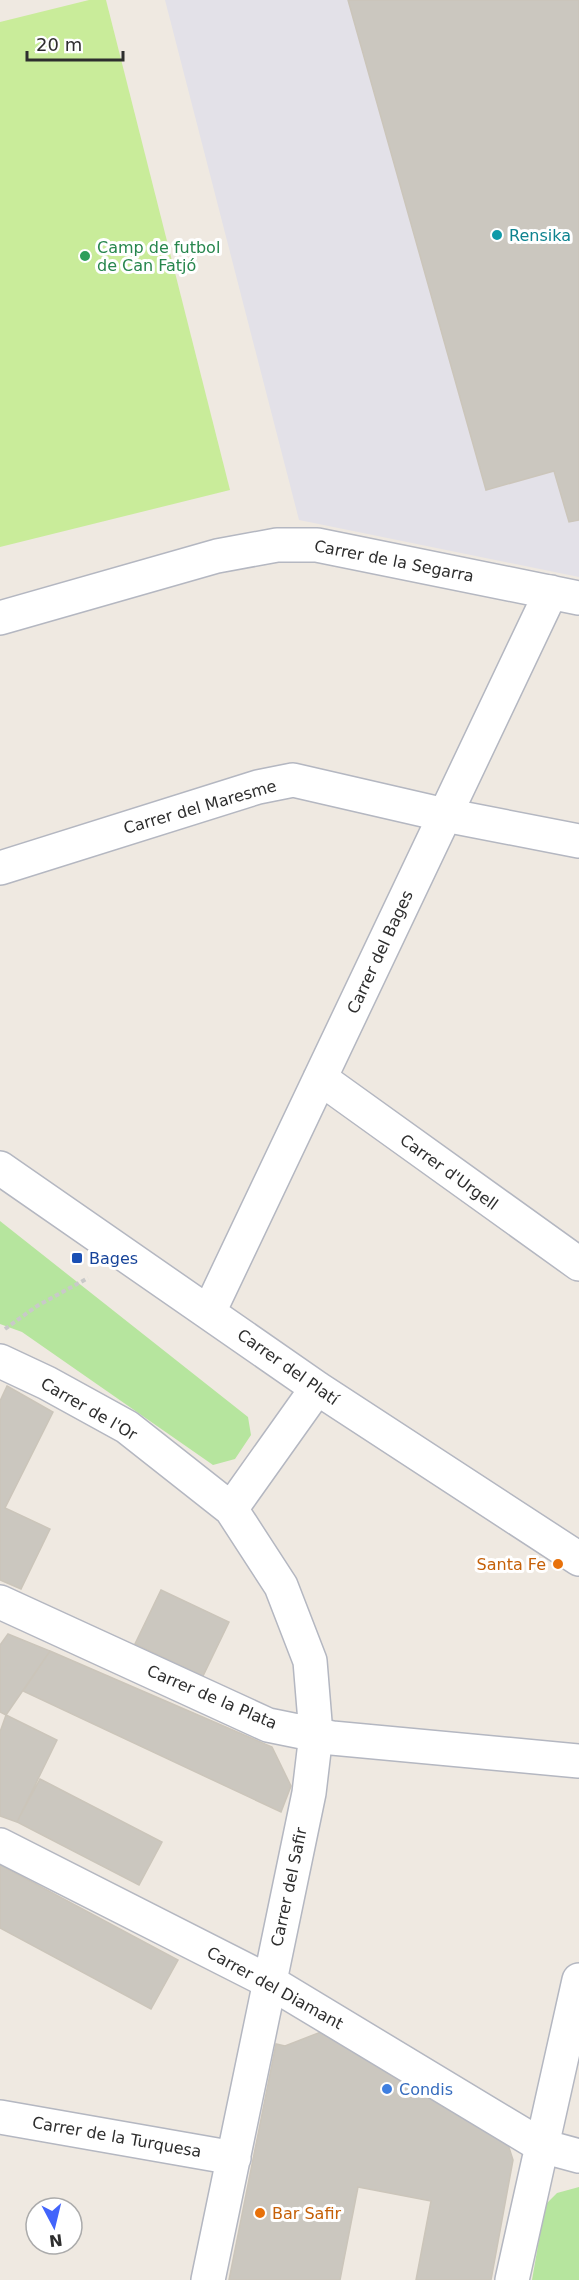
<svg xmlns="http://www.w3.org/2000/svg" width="579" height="2280" font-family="'DejaVu Sans',sans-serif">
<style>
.industrial{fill:#e3e1e8}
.green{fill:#b6e59e}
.pitch{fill:#c9ec9a}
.building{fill:#cbc7bf;stroke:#cbc5ba;stroke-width:1.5}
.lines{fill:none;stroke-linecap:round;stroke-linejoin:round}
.street-casing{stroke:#b4b7c1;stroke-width:36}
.path{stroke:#c9c9c9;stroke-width:4;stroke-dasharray:4.5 3;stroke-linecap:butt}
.street{stroke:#fff;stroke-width:33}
.culture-dot{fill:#0f9aa8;stroke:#fff;stroke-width:2}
.leisure-dot{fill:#2e9e5b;stroke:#fff;stroke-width:2}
.transit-dot{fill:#1a4fb4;stroke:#fff;stroke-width:2}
.food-dot{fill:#e8710a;stroke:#fff;stroke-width:2}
.shop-dot{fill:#3f7fe0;stroke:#fff;stroke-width:2}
.labels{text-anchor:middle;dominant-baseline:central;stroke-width:6;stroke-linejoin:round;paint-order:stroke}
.culture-label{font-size:16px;fill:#0d838f;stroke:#fff;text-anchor:start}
.leisure-label{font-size:16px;fill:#27864d;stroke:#fff;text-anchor:start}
.street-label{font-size:16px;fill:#2e2e2e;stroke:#fff}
.transit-label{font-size:16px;fill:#164399;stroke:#fff;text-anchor:start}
.food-label{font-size:16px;fill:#c56008;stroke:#fff;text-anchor:end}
.shop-label{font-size:16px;fill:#366cbe;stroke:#fff;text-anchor:start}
</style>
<rect width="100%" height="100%" fill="#efe9e1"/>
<path class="industrial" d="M165,0h414v577l-280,-57z"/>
<path class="green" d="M0,1221l248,196 3,18 -16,24 -22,6 -191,-133 -22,-8z
M579,2187v93h-47l13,-75 12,-12z"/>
<path class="pitch" d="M89,0h17l124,490 -230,57v-525z"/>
<path class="building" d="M348,0h231v520l-10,2 -15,-51 -68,19z
M7,1386l46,26 -48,96 45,21 -29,60 -21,-9v-179z
M161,1590l68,32 -26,54 -68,-32z
M8,1634l42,17 -44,64 -6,-3v-67z
M50,1651l222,96 19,39 -10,26 -258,-121z
M6,1715l51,25 -40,82 -17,-6v-84z
M40,1779l122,63 -23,43 -122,-63z
M0,1865l178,95 -27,49 -151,-81z
M326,2030l179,105 8,25 -22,120h-75l15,-79 -73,-14 -18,93h-111l47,-236 9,2z"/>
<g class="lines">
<g class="street-casing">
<path id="street" d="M0,618l217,-62 60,-11h40l262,53
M0,868l258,-81 35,-7 152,35 134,26
M320,1078l259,186
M0,1168l317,220 262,171
M209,1312l342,-720
M0,1361l47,22 80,44 104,82 50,77 29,75 6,73 -7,59 -101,487
M231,1509l86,-121
M0,1602l268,123 64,13 247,23
M0,1845l270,137 272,164 37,10
M0,2117l234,41
M512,2280l67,-300"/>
</g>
<path class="path" d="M5,1329l32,-23 51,-28"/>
<use href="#street" class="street"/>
</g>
<circle class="culture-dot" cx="497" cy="235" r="6"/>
<circle class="leisure-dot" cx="85" cy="256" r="6"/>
<rect class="transit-dot" x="71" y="1252" width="12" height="12" rx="3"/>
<g class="food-dot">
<circle cx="558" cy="1564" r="6"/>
<circle cx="260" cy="2213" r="6"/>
</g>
<circle class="shop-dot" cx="387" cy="2089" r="6"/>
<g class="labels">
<g class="culture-label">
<text x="509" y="235">Rensika</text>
</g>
<g class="leisure-label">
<text x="97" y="247">Camp de futbol<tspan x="97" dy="18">de Can Fatjó</tspan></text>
</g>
<g class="street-label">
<text transform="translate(394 561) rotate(11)">Carrer de la Segarra</text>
<text transform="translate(200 807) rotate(-16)">Carrer del Maresme</text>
<text transform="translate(380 952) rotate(-65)">Carrer del Bages</text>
<text transform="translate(449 1172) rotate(36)">Carrer d'Urgell</text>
<text transform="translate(288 1367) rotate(35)">Carrer del Platí</text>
<text transform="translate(89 1409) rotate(30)">Carrer de l'Or</text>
<text transform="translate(212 1697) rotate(23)">Carrer de la Plata</text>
<text transform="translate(289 1887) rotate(-78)">Carrer del Safir</text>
<text transform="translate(275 1988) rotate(29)">Carrer del Diamant</text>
<text transform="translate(117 2137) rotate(10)">Carrer de la Turquesa</text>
</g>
<g class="transit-label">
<text x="89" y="1258">Bages</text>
</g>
<g class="food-label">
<text x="546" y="1564">Santa Fe</text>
<text x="272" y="2213" text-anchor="start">Bar Safir</text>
</g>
<g class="shop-label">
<text x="399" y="2089">Condis</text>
</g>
</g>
<g transform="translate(54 2226) rotate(173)"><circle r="28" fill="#ffffff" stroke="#ababab" stroke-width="1.5"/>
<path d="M0-4.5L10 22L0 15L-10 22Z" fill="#4264fb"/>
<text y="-9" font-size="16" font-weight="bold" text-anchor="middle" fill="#2e2e2e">N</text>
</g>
<path d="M27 51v9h96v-9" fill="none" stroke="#2e2e2e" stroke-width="3"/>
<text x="36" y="51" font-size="18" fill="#2e2e2e" stroke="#ffffff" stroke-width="4.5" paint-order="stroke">20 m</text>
</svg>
